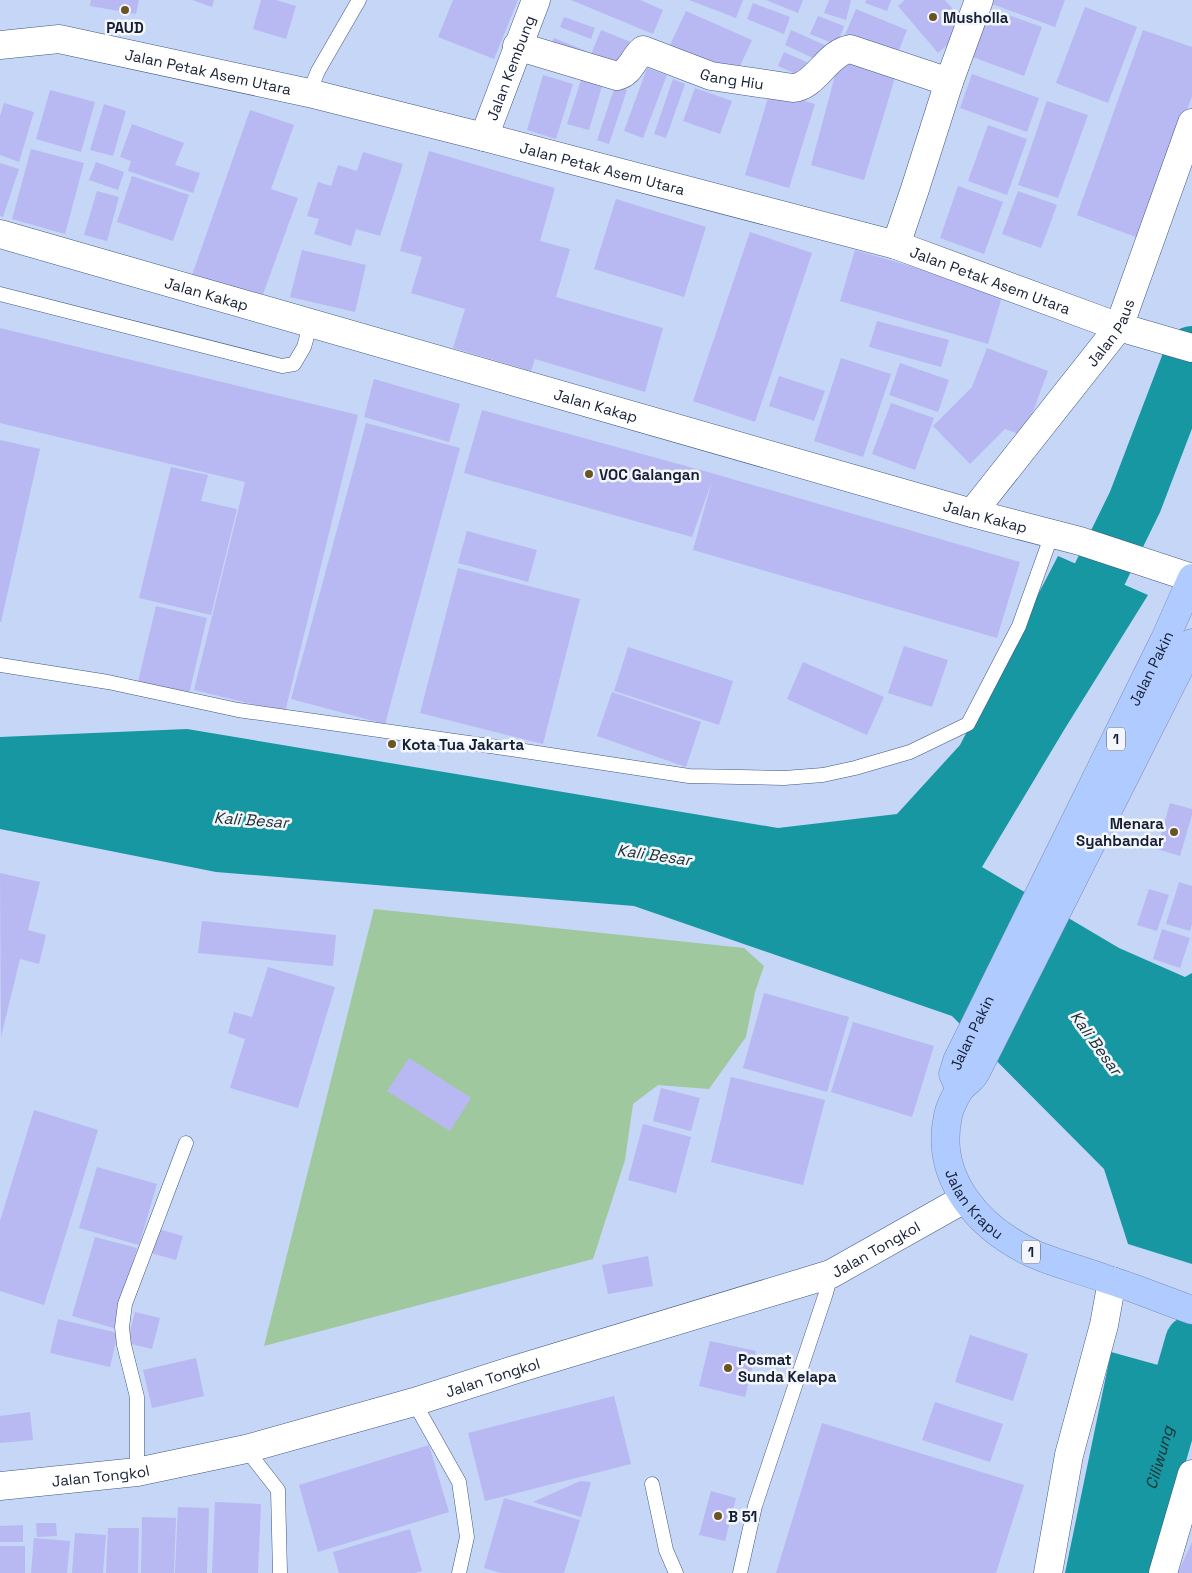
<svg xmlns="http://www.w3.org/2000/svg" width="1192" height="1573" font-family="'Space Grotesk',sans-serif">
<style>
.green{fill:#9fc89e}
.water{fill:#1697a1}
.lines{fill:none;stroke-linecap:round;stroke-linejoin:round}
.river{stroke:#1697a1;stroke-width:54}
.building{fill:#b8b9f2}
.lane-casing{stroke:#405784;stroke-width:15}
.street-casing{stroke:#405784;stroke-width:29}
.secondary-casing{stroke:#405784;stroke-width:29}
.highway-casing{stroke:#7a8fb8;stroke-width:29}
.lane{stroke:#fff;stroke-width:14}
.street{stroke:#fff;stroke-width:28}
.secondary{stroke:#fff;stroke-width:28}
.highway{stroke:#b0cbff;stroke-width:28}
.poi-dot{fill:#6b5424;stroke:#f3f6fc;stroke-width:2}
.labels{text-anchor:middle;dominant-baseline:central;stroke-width:5;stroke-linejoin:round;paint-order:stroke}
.shield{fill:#f3f6fc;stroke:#58606f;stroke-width:1}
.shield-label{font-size:14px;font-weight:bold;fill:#161f33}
.poi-label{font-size:15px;font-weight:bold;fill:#161f33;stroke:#f3f6fc;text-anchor:start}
.street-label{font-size:15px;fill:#161f33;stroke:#f3f6fc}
.water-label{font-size:16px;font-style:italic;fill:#1b2f31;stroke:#f3f6fc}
</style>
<rect width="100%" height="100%" fill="#c5d6f6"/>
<path class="green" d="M374,909l370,39 20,18 -9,26 -9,45 -37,52 -51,-4 -25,19 -8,56 -32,99 -329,87z"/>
<path class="water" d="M1058,556l90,39 -84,135 -82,137 137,81 66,29 7,-4v291l-64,-20 -24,-75 -152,-153 -318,-110 -418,-34 -216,-43v-92l187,-8 591,99 119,-14 63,-69z
M1111,1352l47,13 34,13v55l-40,140h-87z"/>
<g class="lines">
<g class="river">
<path d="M1067,641l68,-139 57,-149"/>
<path id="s1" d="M1126,1573l66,-231"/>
</g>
</g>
<path class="building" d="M91,0h48l-3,14 -46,-8z
M192,0h22l-2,7z
M261,0h15l20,6 -10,33 -33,-10z
M453,0h65l-24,59 -56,-22z
M571,0h69l23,10 -10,24z
M689,0h54l-7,18z
M766,0h37l-5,13z
M829,0h22l-5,20 -22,-7z
M866,0h25l-4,11 -22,-8z
M905,0h40l23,27 -30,26 -40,-47z
M994,0h71l-10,27 -63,-23z
M753,3l37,14 -6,17 -37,-15z
M1085,7l52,20 -29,76 -52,-20z
M988,8l54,19 -18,49 -54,-20z
M856,9l51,21 -10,25 -52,-20z
M686,11l66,29 -16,35 -66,-30z
M818,16l26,10 -7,19 -27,-11z
M564,17l31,11 -4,11 -31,-12z
M601,30l32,13 -10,26 -33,-12z
M791,30l40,18 -7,15 -39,-18z
M1143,30l49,17v49l-51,143 -64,-24z
M554,38l32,13 -3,6 -32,-12z
M784,52l29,13 -6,14 -29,-13z
M840,57l57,14 -33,109 -53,-15z
M647,68l20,7 -24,63 -19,-7z
M972,74l67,24 -12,34 -67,-24z
M543,75l30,9 -17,55 -29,-9z
M673,79l12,5 -19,54 -12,-4z
M581,80l21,6 -13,44 -22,-6z
M615,86l12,4 -18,54 -12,-4z
M695,88l37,13 -12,33 -37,-13z
M50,90l45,12 -14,50 -45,-13z
M770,91l45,13 -26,84 -44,-13z
M1047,101l41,14 -30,83 -40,-13z
M4,103l30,9 -15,50 -19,-7v-39z
M104,104l22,7 -13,45 -23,-6z
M250,110l44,15 -23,64 27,9 -36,99 -71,-19z
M132,124l52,19 -9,22 25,8 -7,20 -65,-22 3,-10 -11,-4z
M988,125l39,14 -20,56 -39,-14z
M31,149l53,14 -19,71 -53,-15z
M429,151l126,37 -15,53 30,8 -14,48 107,31 -18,64 -110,-33 -4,12 -78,-23 12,-39 -54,-16 11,-36 -22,-6z
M363,152l40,12 -23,72 -24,-7 -5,17 -37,-12 5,-15 -12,-3 11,-34 13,4 7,-21 19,6z
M96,162l28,10 -6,18 -29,-10z
M0,163l19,6 -16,48 -3,-1z
M132,176l57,19 -16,46 -56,-19z
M958,186l45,16 -19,52 -44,-16z
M97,191l22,6 -12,44 -23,-6z
M1018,191l39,14 -16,43 -39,-14z
M616,199l90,28 -22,70 -90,-28z
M750,232l62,21 -57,169 -62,-21z
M302,250l64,15 -11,47 -65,-15z
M855,250l148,43 -15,51 -148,-43z
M877,321l72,19 -8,27 -72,-20z
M0,328l358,87 -73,297 -91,-22 51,-208 -245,-59z
M987,348l61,23 -24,65 -19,-7 -35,35 -37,-38 39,-39z
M841,358l50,16 -28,83 -49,-16z
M900,363l49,17 -11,32 -49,-17z
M779,376l46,15 -11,30 -45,-15z
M374,379l86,25 -11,38 -85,-25z
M891,403l43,15 -19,52 -43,-16z
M482,410l233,64 305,88 -23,76 -304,-88 19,-69 -20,56 -228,-64z
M366,423l94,25 -75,276 -94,-25z
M0,440l40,9 -39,173h-1z
M171,467l37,8 -7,26 36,8 -26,106 -72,-17z
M467,531l70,19 -9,32 -70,-19z
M458,568l122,31 -37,145 -123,-31z
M156,606l51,12 -19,80 -51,-12z
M904,646l44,14 -16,47 -44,-14z
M628,647l105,34 -14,44 -105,-34z
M803,662l81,35 -17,38 -80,-36z
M612,692l89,30 -15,45 -89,-31z
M1170,803l22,6v6l-12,41 -23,-7z
M0,873l40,9 -12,48 18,5 -7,29 -19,-5 -19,78z
M1179,882l13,4v38l-2,7 -24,-7z
M1149,889l20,6 -12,36 -20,-6z
M202,921l134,14 -3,31 -135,-13z
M1162,929l28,9 -10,30 -27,-9z
M268,967l67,20 -37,121 -68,-20 15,-49 -17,-6 6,-21 18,5z
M764,993l85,24 -22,75 -84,-24z
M853,1022l81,24 -22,71 -81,-25z
M409,1058l62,40 -21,33 -63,-40z
M731,1077l94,23 -22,85 -92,-23z
M661,1088l39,10 -9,33 -38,-10z
M34,1110l64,20 -54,175 -44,-14v-70z
M643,1124l48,13 -15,56 -48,-13z
M97,1167l60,17 -18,61 -60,-17z
M158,1229l25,7 -7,24 -25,-7z
M95,1237l42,11 -23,80 -42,-12z
M648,1256l5,30 -45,8 -6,-29z
M135,1312l25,6 -8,31 -25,-6z
M58,1319l60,14 -8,34 -60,-14z
M970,1335l58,19 -15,47 -58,-19z
M710,1341l46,10 -11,46 -46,-11z
M196,1358l8,38 -52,12 -9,-38z
M614,1396l17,68 -146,37 -17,-68z
M935,1402l68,22 -13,38 -68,-22z
M30,1412l3,28 -33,3v-27z
M822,1423l202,62 -28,88h-220z
M429,1445l20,67 -131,40 -19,-67z
M580,1481l11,1 -10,35 -48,-15z
M711,1491l25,7 -11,43 -26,-6z
M504,1498l76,22 -16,53h-63l-17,-5z
M215,1502l46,2 -3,69h-46z
M178,1507l31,1 -2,65h-32z
M142,1517l34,1 -2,55h-33z
M36,1523h20l1,13 -20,1z
M23,1525v17h-23v-16z
M108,1528h31l-1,45h-32z
M410,1529l12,42 -7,2h-76l-6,-21z
M75,1533l31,2 -3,38h-31z
M34,1538l36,3 -3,32h-36z
M1192,1542v31h-14z
M0,1546h25v27h-25z"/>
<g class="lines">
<g class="lane-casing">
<path id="lane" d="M309,93l9,-22 41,-71
M0,294l282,72 12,-2 10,-17 7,-25
M0,665l108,17 130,28 273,39 178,27 95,2 39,-3 32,-7 55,-16 58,-28 51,-98 33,-92
M414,1402l45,80 8,55 -8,36
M246,1449l32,41 2,83
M137,1472v-75l-13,-52 -2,-18 3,-23 61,-161
M652,1484l14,66 10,23
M740,1573l15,-67 71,-213 5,-19"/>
</g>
<g class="street-casing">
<g id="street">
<path id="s2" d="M0,45l59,-6 250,54 175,44 412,108 223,82 73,21"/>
<path id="s3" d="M517,46l100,30c14,-3 16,-18 26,-26l68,26 82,12c22,-1 35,-36 57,-39l99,33"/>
<path id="s4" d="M484,137l52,-137"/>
<path id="s5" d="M0,234l972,279 108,28 112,37"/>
<path d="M896,245l19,-56 34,-107 30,-82"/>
<path id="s6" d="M972,513l147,-186 73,-204"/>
<path d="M1048,1573l21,-118 35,-130 8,-44"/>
<path d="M1163,1573l29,-99"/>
</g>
</g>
<g class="secondary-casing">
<g id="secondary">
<path id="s7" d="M0,1486l137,-14 109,-23 168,-47 103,-33 314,-95 133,-75"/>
</g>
</g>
<g class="highway-casing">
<g id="highway">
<path id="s8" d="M1192,643l-216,429c-4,8 -10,10 -15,16 -5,6 -12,21 -13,28 -14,63 32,113 86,138 23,10 48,16 72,25 29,9 57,21 86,31"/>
<path id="s9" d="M960,1089l-7,-15 4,-13 208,-422 27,-61"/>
</g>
</g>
<use href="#lane" class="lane"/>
<use href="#street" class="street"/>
<use href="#secondary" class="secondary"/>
<use href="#highway" class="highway"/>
</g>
<g class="poi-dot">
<circle cx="125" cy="10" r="5"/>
<circle cx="933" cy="17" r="5"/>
<circle cx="589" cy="474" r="5"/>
<circle cx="392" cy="744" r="5"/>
<circle cx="1174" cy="832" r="5"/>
<circle cx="728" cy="1368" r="5"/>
<circle cx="718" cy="1516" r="5"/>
</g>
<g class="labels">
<g class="shield">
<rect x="1107" y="727.5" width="18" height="23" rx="4"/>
<rect x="1022" y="1240.5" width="18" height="23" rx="4"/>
</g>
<g class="shield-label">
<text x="1116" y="739">1</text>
<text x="1031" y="1252">1</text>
</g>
<g class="poi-label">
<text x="943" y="17">Musholla</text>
<text x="125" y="27" text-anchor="middle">PAUD</text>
<text x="599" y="474">VOC Galangan</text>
<text x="402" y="744">Kota Tua Jakarta</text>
<text x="1164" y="823" text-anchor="end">Menara<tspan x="1164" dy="17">Syahbandar</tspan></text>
<text x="738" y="1359">Posmat<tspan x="738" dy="17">Sunda Kelapa</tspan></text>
<text x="728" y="1516">B 51</text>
</g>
<g class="street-label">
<text stroke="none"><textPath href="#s4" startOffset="74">Jalan Kembung</textPath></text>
<text stroke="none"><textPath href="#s2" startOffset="212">Jalan Petak Asem Utara</textPath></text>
<text stroke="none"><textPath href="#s3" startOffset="236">Gang Hiu</textPath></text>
<text stroke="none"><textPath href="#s2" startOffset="618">Jalan Petak Asem Utara</textPath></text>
<text stroke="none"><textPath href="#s2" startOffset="1022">Jalan Petak Asem Utara</textPath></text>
<text stroke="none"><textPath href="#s5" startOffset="215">Jalan Kakap</textPath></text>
<text stroke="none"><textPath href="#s6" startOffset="228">Jalan Paus</textPath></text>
<text stroke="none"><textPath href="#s5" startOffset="620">Jalan Kakap</textPath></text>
<text stroke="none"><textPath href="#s5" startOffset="1025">Jalan Kakap</textPath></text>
<text stroke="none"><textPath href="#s9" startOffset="468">Jalan Pakin</textPath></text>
<text stroke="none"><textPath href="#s9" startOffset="62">Jalan Pakin</textPath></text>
<text stroke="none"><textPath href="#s8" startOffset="630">Jalan Krapu</textPath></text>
<text stroke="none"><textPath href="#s7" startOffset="911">Jalan Tongkol</textPath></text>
<text stroke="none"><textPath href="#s7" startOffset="506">Jalan Tongkol</textPath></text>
<text stroke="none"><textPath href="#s7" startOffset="101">Jalan Tongkol</textPath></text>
</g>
<g class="water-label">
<text transform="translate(251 820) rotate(4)">Kali Besar</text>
<text transform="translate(654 855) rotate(8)">Kali Besar</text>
<text transform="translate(1096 1043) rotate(54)">Kali Besar</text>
<text stroke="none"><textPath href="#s1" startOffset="120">Ciliwung</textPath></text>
</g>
</g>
</svg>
